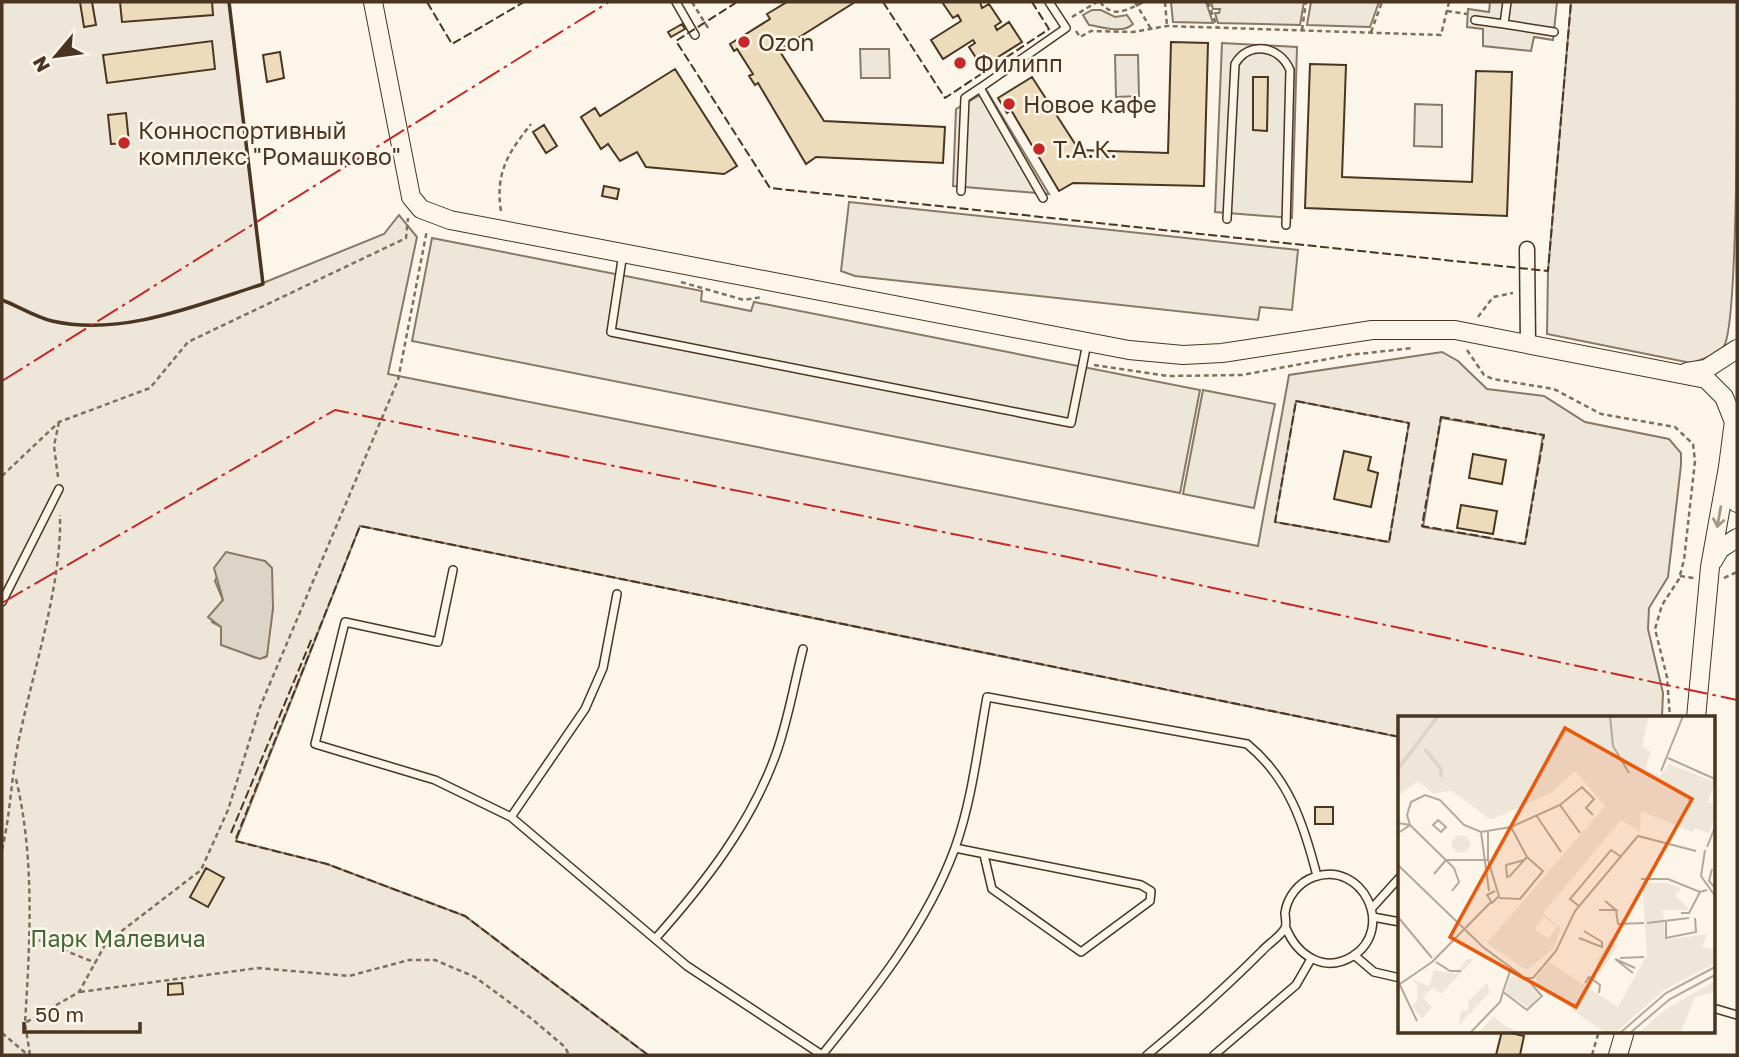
<svg xmlns="http://www.w3.org/2000/svg" width="1739" height="1057" font-family="'Golos Text',sans-serif">
<style>
.green{fill:#ede6d9;stroke:#887966;stroke-width:2;fill-rule:evenodd}
.parking{fill:#ede7d9;stroke:#887966;stroke-width:2}
.water{fill:#dcd4c6;stroke:#887966;stroke-width:2}
.building{fill:#ecdcbc;stroke:#4a3520;stroke-width:2}
.lines{fill:none;stroke-linecap:round;stroke-linejoin:round}
.service-casing{stroke:#4a3520;stroke-width:10}
.minor-casing{stroke:#4a3520;stroke-width:17}
.tertiary-casing{stroke:#4a3520;stroke-width:20}
.path{stroke:#7f6f5c;stroke-width:2.5;stroke-dasharray:5 3.5;stroke-linecap:butt}
.service{stroke:#fbf6e9;stroke-width:7}
.minor{stroke:#fbf6e9;stroke-width:14}
.tertiary{stroke:#fbf6e9;stroke-width:18}
.fence{stroke:#4a3520;stroke-width:2;stroke-dasharray:9 3.5;stroke-linecap:butt}
.wall{stroke:#4a3520;stroke-width:3.5}
.power{stroke:#c62828;stroke-width:2;stroke-dasharray:24 5 3.5 5;stroke-linecap:butt}
.oneway{stroke:#a29684}
.poi-dot{fill:#c62828;stroke:#fbf6e9;stroke-width:2.5}
.labels{text-anchor:middle;dominant-baseline:central;stroke-width:5;stroke-linejoin:round;paint-order:stroke}
.poi-label{font-size:23px;fill:#4a3520;stroke:#fbf6e9;text-anchor:start}
.park-label{font-size:23px;fill:#436837;stroke:#fbf6e9}
.inset-river{fill:none;stroke:#dcd4c6;stroke-width:3.5}
.inset-road{fill:none;stroke:#b4a999;stroke-width:2}
.view{fill:#e8590c;fill-opacity:0.15;stroke:#e8590c;stroke-width:3.5}
.inset-edge{fill:none;stroke:#4a3520;stroke-width:3.5}
</style>
<rect width="100%" height="100%" fill="#fbf6e9"/>
<path class="green" d="M2,2h227l34,281 121,-49 15,-19 18,22 -29,137 870,172 31,-171 153,-23 16,9 29,28 57,7 41,26 84,17 12,14v12l-13,112 -19,31 -1,21 15,64 -1,24 -262,1 -1,19 -1039,-211 -124,315 91,23 138,52 183,139h-646zM1296,401l113,22 -20,119 -114,-20zM1441,418l102,17 -18,109 -102,-17zM217,577l56,31 -7,49c-16,6 -33,-14 -45,-24v-6l-9,-5 11,-22 -8,-19z
M1171,2h35l7,21 -40,-1z
M1211,2h93l-4,23 -82,-2 -3,-10h4l1,-4h-7z
M1311,2h68l-9,25 -63,-2z
M1571,2h166c0,49 2,320 -13,344 -8,10 -22,13 -33,17l-144,-29 1,-63z
M1092,10h9l14,7 12,-2 6,9c-10,10 -30,3 -44,1l-6,-10z
M860,49h29l1,29h-29z
M1115,55h23l1,41 -23,1z
M1415,104l27,1v42l-28,-1z"/>
<path class="parking" d="M1490,2h67l-4,38 -19,-3 -3,14 -48,-5v-17l-16,-2 1,-18 21,3z
M1222,43l75,4 -5,171 -77,-6z
M987,91l62,103 -96,-8 3,-77z
M849,202l449,48 -6,60 -32,-3 -2,13 -403,-44 -14,-5z
M432,238l270,53 -1,10 50,10 3,-9 446,88 -20,103 -768,-152z
M1203,390l72,14 -21,104 -71,-14z"/>
<path class="water" d="M226,552l39,9 7,7 1,40 -6,48 -7,3 -39,-14v-18l-13,-10 15,-17 -9,-32z"/>
<path class="building" d="M80,2h12l4,23 -12,2z
M120,2h92l1,13 -91,7z
M787,2h68l-76,48 45,71 121,6 -2,36 -127,-6 -10,7 -48,-81 -3,2 -6,-9 4,-2 -16,-25 -3,2 -4,-7 40,-25 -3,-5z
M942,2h38l2,6 7,-4 12,18 -6,4 2,4 12,-8 13,20 -40,25 -13,-20 6,-4 -2,-3 -30,19 -12,-19 30,-19 -3,-6 -5,3z
M682,24l3,5 -14,8 -3,-5z
M212,41l3,28 -108,14 -4,-28z
M1171,42l37,1 -4,143 -131,-3 -14,8 -48,-81 -4,3 -9,-15 34,-21 47,73 89,3z
M280,52l4,26 -17,4 -4,-27z
M1310,64l36,1 -4,112 130,5 4,-111 36,1 -5,144 -202,-8z
M675,69l62,97 -13,8 -78,-7 -9,-15 -17,9 -12,-17 -7,5 -20,-32 14,-9 5,8z
M1253,77h15l-1,54 -14,-1z
M126,113l3,30 -18,1 -3,-29z
M544,125l13,21 -11,7 -13,-21z
M604,186l15,3 -2,10 -15,-3z
M1344,451l27,6 -3,13 10,3 -7,34 -37,-8z
M1473,454l33,6 -4,24 -33,-6z
M1461,505l36,6 -4,23 -36,-6z
M1315,807h18v17h-18z
M206,868l18,10 -16,29 -18,-10z
M182,983l1,11 -15,1v-11z
M1502,1031l22,5 -4,19h-24z"/>
<g class="lines">
<g class="service-casing">
<path id="service" d="M676,2l19,33
M1507,2l-3,22 50,8
M1475,20l29,4
M980,88l86,-60 -17,-26
M961,191l4,-93 15,-10 63,110
M1227,219l8,-155c14,-24 45,-18 55,6l-4,155
M623,253l-12,79 460,91 16,-80
M453,570l-15,72 -93,-20 -30,122 120,36 76,37 176,149 135,89
M2,602l57,-113
M511,817l74,-108 18,-41 14,-74
M955,848l186,37 10,6 -1,10 -69,51 -89,-63 -8,-34
M1372,908l28,-31
M1373,917l27,5
M655,939c49,-55 96,-115 121,-185 12,-33 18,-70 27,-105
M1354,955l20,17 26,6
M1713,1008l24,7
M822,1055c51,-63 105,-130 133,-207 17,-47 23,-102 32,-151l260,47c42,34 57,81 70,132
M1147,1055c40,-33 78,-67 115,-104 6,-7 19,-15 23,-23 2,-4 0,-11 0,-15 2,-16 14,-31 29,-36 48,-17 82,51 39,79 -29,18 -56,-1 -67,-28
M1214,1055l82,-70 15,-26"/>
</g>
<g class="minor-casing">
<path id="minor" d="M1527,249l1,94"/>
</g>
<g class="tertiary-casing">
<path id="tertiary" d="M373,2l38,195 10,12 29,11 679,130 54,5 39,-2 150,-23h83l251,49 18,18 10,25
M1687,372l19,-3 31,-20
M1735,413l-7,54 9,36
M1713,561l7,-12 17,-11
M1696,718l14,-151 18,-100
M1618,1055l7,-24"/>
</g>
<path class="path" d="M692,2l16,26
M1100,2c13,17 27,8 44,0
M1135,2l16,27
M1165,2l2,24
M1208,2l9,25
M1447,11l20,3
M1072,17l25,-15
M1302,30l4,-28
M1076,31l4,6 11,-6 42,1 34,-6 274,9 8,-33
M1371,32l11,-30
M501,211c-6,-38 7,-58 30,-87
M681,282l63,18 18,-3
M1478,317l15,-20 20,-4
M1467,350l17,25 9,4 61,10 47,25 74,13 18,17 2,17 -11,99 -5,19 -17,26 -7,24 12,48 3,41
M1094,365l74,11 74,-1 107,-20 64,-7
M2,476l57,-54 91,-34 38,-46 218,-104 2,-20
M58,477l-4,-31 5,-24
M1680,576l14,2
M1724,578l13,-6
M16,779c19,79 14,164 9,244
M2,850c8,-34 9,-67 15,-101 14,-73 45,-161 43,-234
M31,937l65,26
M80,992l178,-24 91,8 60,-16h26l40,17 57,42 33,28 4,8
M2,1033l26,22
M30,1055l-5,-32 54,-31 27,-49 95,-73 27,-60 32,-103 138,-327 29,-150
M1592,1055l7,-24"/>
<use href="#service" class="service"/>
<use href="#minor" class="minor"/>
<use href="#tertiary" class="tertiary"/>
<path class="fence" d="M229,2l34,282
M427,2l25,42 72,-42
M737,2l-61,39 94,147 778,83 23,-269
M883,2l62,96 104,-69 -17,-27
M1296,401l113,22 -20,119 -114,-20z
M1441,417l103,18 -19,109 -103,-18z
M231,833l81,-195
M648,1055l-183,-139 -138,-52 -92,-23 125,-315 1040,211"/>
<path class="wall" d="M2,300c16,6 33,17 50,21 70,16 145,-16 211,-37l-34,-282"/>
<path class="power" d="M2,381l607,-379
M2,603l333,-193 733,147 669,143"/>
</g>
<defs><path id="oneway-shaft" d="M-6 0H5M1.5-3L5.5 0L1.5 3" fill="none" stroke-width="1.6" stroke-linecap="round" stroke-linejoin="round" transform="scale(1.75)"/></defs>
<use class="oneway" href="#oneway-shaft" transform="translate(1719 517) rotate(100)"/>
<g class="poi-dot">
<circle cx="744" cy="42" r="7"/>
<circle cx="960" cy="63" r="7"/>
<circle cx="1009" cy="104" r="7"/>
<circle cx="124" cy="143" r="7"/>
<circle cx="1039" cy="149" r="7"/>
</g>
<g class="labels">
<g class="poi-label">
<text x="758" y="42">Ozon</text>
<text x="974" y="63">Филипп</text>
<text x="1023" y="104">Новое кафе</text>
<text x="138" y="130">Конноспортивный<tspan x="138" dy="26">комплекс "Ромашково"</tspan></text>
<text x="1053" y="149">Т.А.К.</text>
</g>
<g class="park-label">
<text x="118" y="938">Парк Малевича</text>
</g>
</g>
<g transform="translate(1398 716)">
<rect width="317" height="317" fill="#fbf6e9"/>
<path d="M0,0h251l-7,30 9,6 -6,17 15,7 9,-12 46,18 -7,20 7,3v11l-6,17 -14,-5 -3,4 -51,-21 -1,21 -19,-12 -78,93 18,15 -7,20 -28,22 -39,-27 118,-137 -30,-35 -24,22 -60,27 -40,-30 -17,4 -16,-13 -20,15zM146,201l13,10 -9,12 -13,-10zM54 128a9 9 0 1 1 18 0a9 9 0 1 1-18 0ZM244,167h26l13,6 -6,6 15,15h-27l2,30 42,-6 -5,13 13,3v13l-51,27 -49,43h-10l-68,-49 -1,-7 13,-15 69,45 29,-52zM213,222l7,7 -19,30 -2,-14zM69,243h7l-33,35 -8,-7 -10,11 9,9 -10,12 -10,-13 5,-5 1,-14 -5,-7 16,6 5,-16 21,4zM121,259l21,19 -10,14 -25,-15 4,-15zM317,265v11l-20,5 -14,36h-43l28,-24zM89,267l3,9 -31,33 2,-14 8,-1 -1,-8zM96,300l11,10 15,7h-42z" fill="#ede6d9" fill-rule="evenodd"/>
<path class="inset-river" d="M27,33l16,20v8M0,53l40,-53"/>
<path class="inset-road" d="M212,0l3,30 16,27M270,42l47,21M263,55l22,-55M162,89l20,28M138,99l25,37M40,104l8,7 -5,5 -8,-7zM0,107l12,2 44,43 5,14 -7,9M83,116l8,59M90,116v28l11,36 -7,7 -5,-8 8,-4M0,117l12,-8 -3,-10 4,-13 14,-7 15,5 24,25 17,7 30,-5 49,-22 22,-18 12,12 -8,9 7,7M309,131l8,-20M307,134l-4,26 14,20M126,144l-18,5 1,12 3,-1 17,-19M0,149l85,82 38,28M314,153l-3,12 6,7M36,158l12,-14h42M243,163h27l32,13 7,-2M101,182l21,1 23,-28 -16,-14 -16,-30M181,190l-9,-7 41,-49 9,6M201,194h17l-11,-9M218,194l2,14 26,-1M283,197h8l11,-21M0,201l34,41M268,206v16l30,-6 -1,-14M249,207l42,-5M181,222l23,9v-5l-18,-11M38,242l-4,4 59,-60M222,242l24,-1M38,246l14,9h11M113,252l-8,24 24,18 15,-14 -15,-17M235,257l-18,-14 20,9M128,262h7l23,-27 19,-40 63,-75 58,15M0,265l19,40M187,267l4,-6 11,8 -1,8M2,268l32,-22M72,317l30,-31 3,-10M222,317l46,-40 49,-26M232,317l40,-34 45,-24"/>
<path class="view" d="M167,12l127,71 -116,208 -126,-70z"/>
<rect width="317" height="317" class="inset-edge"/>
</g>
<rect width="1739" height="1057" fill="none" stroke="#4a3520" stroke-width="7"/>
<g transform="translate(56 56) rotate(241)" stroke="#fbf6e9" stroke-width="5" paint-order="stroke">
<path d="M0-5L12 26L0 18L-12 26Z" fill="#4a3520"/>
<text y="-10" font-size="19" font-weight="bold" text-anchor="middle" fill="#4a3520">N</text>
</g>
<path d="M24 1022v10h116v-10" fill="none" stroke="#4a3520" stroke-width="3.5"/>
<text x="35" y="1022" font-size="21" fill="#4a3520" stroke="#fbf6e9" stroke-width="5" paint-order="stroke">50 m</text>
</svg>
